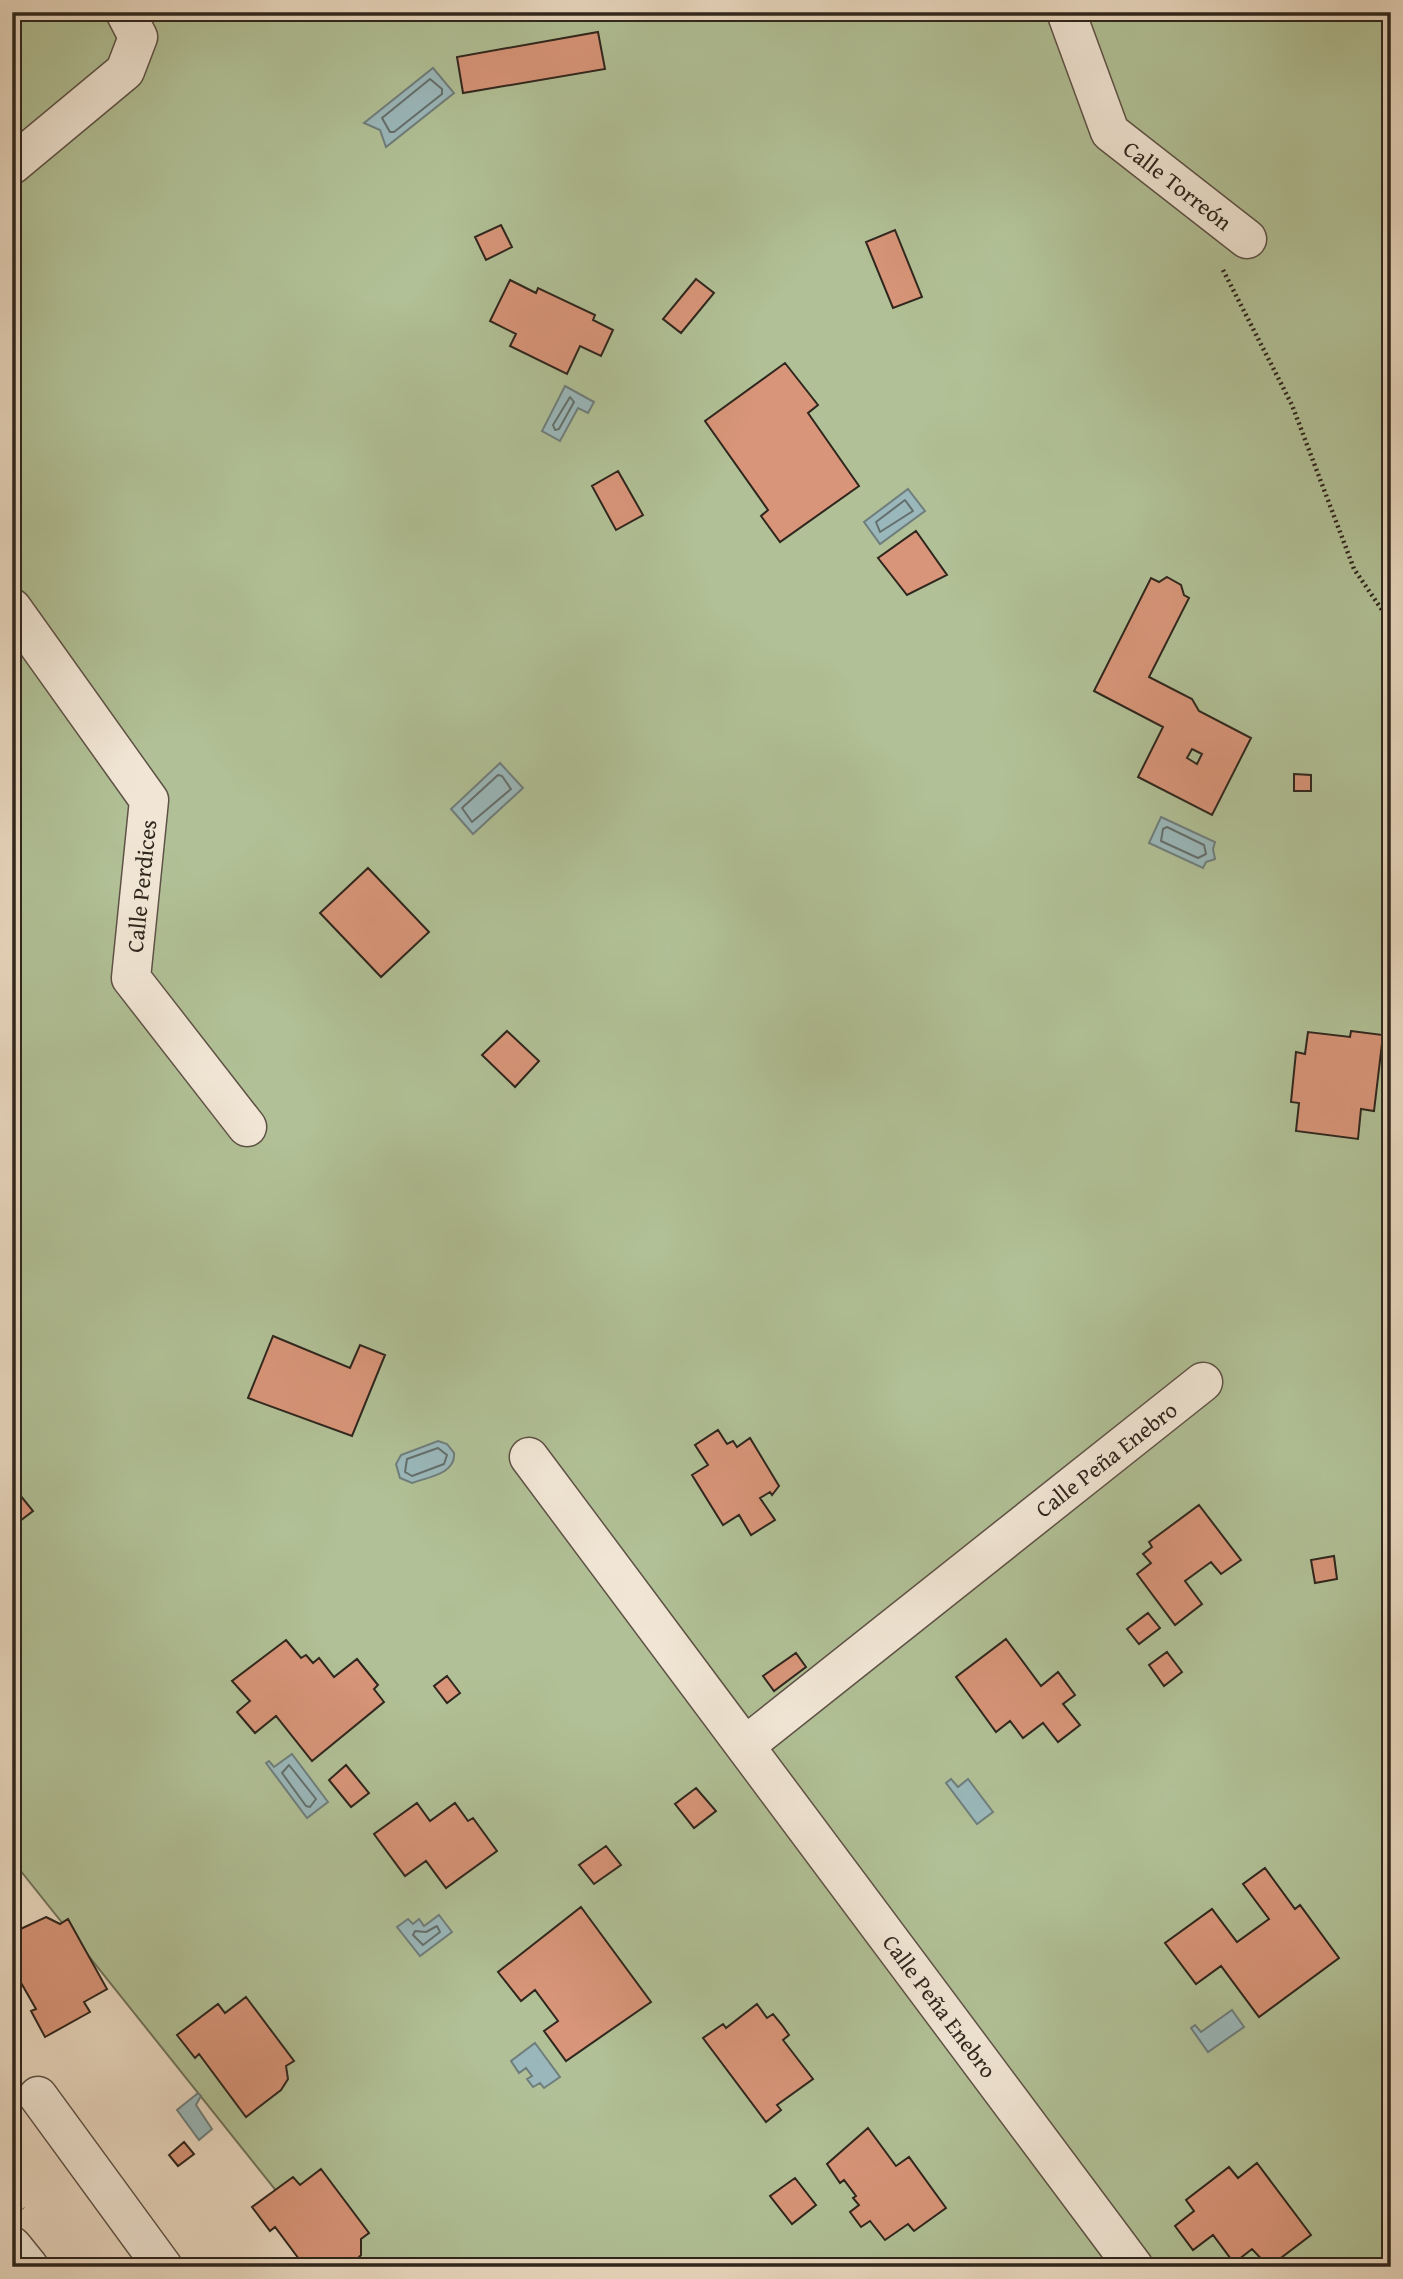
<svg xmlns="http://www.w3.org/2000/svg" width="1403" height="2279" font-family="'Gentium Book Plus',serif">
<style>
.green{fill:#b1c096;stroke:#70735a;stroke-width:2}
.water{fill:#9ab8bb;stroke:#6f7e7c;stroke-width:2}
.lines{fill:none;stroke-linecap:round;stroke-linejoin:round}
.shore{stroke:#646f6c;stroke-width:2}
.building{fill:#d89579;stroke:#2f261d;stroke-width:2;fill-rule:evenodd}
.minor-casing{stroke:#5e5246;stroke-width:41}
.path{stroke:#2f261d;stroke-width:4.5;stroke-dasharray:2 3.5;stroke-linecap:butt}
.minor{stroke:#f1e6d5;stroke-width:38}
.labels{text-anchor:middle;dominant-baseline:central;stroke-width:5;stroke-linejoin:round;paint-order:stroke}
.street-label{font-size:23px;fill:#2f261d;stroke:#f1e6d5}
</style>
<rect width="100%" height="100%" fill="#e9d8bf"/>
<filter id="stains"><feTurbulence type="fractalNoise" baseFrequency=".00286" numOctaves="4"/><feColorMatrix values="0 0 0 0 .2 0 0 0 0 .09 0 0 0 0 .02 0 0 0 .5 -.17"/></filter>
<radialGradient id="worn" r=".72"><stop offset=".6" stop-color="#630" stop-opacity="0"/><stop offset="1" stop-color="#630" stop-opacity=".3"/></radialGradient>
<path class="green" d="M12,12h1379v2255h-1054l-325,-407z"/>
<path class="water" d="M433,68l21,25 -68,54 -6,-17 -16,-7z
M565,386l29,16 -6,11 -10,-5 -18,33 -18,-10z
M908,489l17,22 -45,33 -16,-22z
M500,763l23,25 -50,46 -22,-25z
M1161,817l54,25 -2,7 2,10 -9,3 -3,6 -54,-25z
M438,1441l9,3 7,9c2,21 -26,24 -42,30l-12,-5 -4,-14 5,-9z
M292,1754l36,48 -21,16 -41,-55 3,-2 5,6z
M951,1779l7,8 10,-8 25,33 -16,12 -31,-41z
M439,1915l13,17 -32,24 -23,-29 11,-8 5,5 6,-5 5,7z
M1232,2010l12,17 -36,25 -17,-24 4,-3 6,7z
M535,2043l25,34 -16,11 -4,-5 -7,4 -6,-8 5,-3 -6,-8 -7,5 -8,-12z
M198,2093l3,3 -5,9 16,24 -13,11 -22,-30z"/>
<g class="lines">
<path class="shore" d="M430,79l12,10v5l-48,38h-4l-8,-14z
M570,397l4,5 -15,27 -4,1 -2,-5z
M905,500l8,11 -33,21 -4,-10z
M498,775l4,1 9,13 -39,33 -10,-14z
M1167,827l37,18 2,9 -8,4 -37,-17 2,-12z
M438,1448l9,7 -3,9 -32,12 -7,-4 2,-13z
M289,1765l27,34 -6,8 -4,-1 -24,-33z
M437,1926l3,6 -17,13 -10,-10 2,-4 11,1z"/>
</g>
<path class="building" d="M598,32l7,37 -142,24 -6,-36z
M501,225l11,22 -26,13 -11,-23z
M895,230l27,67 -29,11 -27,-66z
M696,279l18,14 -33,40 -18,-14z
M510,280l26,13 2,-5 57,27 -2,5 20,10 -12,26 -21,-10 -13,28 -57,-28 6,-12 -26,-13z
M785,363l33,42 -10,8 51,73 -79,56 -19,-26 7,-6 -63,-89z
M618,471l25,44 -27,15 -24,-44z
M916,531l31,44 -40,20 -29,-37z
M1167,577l14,8 3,10 5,3 -40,79 43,22 7,12 52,27 -39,77 -74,-38 25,-50 -69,-36 57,-113 8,4zM1192,749l10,5 -5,10 -10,-6z
M1294,774l17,1v16h-17z
M368,868l61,64 -48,45 -61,-64z
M507,1031l32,30 -24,26 -33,-32z
M1351,1031l32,4 -9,76 -13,-2 -3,30 -62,-8 3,-28 -8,-1 5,-50 9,2 3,-22 42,5z
M273,1336l77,32 10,-23 25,10 -33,81 -104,-38z
M718,1430l9,14 6,-3 4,6 13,-9 29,48 -7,9 -2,-3 -10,6 15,22 -24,15 -12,-20 -16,10 -31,-50 16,-10 -13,-20z
M12,1485l21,26 -21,16z
M1199,1505l42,55 -20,14 -10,-12 -26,19 17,23 -27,21 -38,-51 14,-11 -8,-9 9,-7 -3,-5z
M1334,1556l3,23 -22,4 -4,-23z
M1148,1613l12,15 -21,16 -12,-15z
M1006,1639l35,47 17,-14 17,23 -12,9 17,21 -22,17 -15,-19 -20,15 -13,-17 -14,11 -40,-55z
M286,1640l15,18 5,-3 7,8 6,-5 15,19 23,-18 21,26 -4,4 10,13 -72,59 -36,-45 -21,17 -18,-21 13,-11 -18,-20z
M1167,1652l15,20 -18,14 -15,-21z
M796,1653l10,14 -32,24 -11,-15z
M447,1676l13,17 -13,10 -13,-17z
M346,1765l23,28 -18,14 -22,-27z
M696,1788l20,23 -22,17 -19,-24z
M417,1803l13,18 25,-18 13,18 5,-3 24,33 -51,37 -20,-27 -21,15 -31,-42z
M606,1846l15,19 -27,19 -15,-19z
M1265,1868l30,41 5,-4 39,53 -80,59 -38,-51 -25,18 -31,-41 47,-34 25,33 32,-23 -26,-35z
M581,1907l70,95 -85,59 -22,-30 14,-10 -23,-31 -14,11 -23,-29z
M46,1917l14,7 8,-5 39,70 -23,13 6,10 -45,25 -14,-26 5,-2 -24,-42v-34z
M246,1997l48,64 -8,5 2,13 -7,11 -35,27 -47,-63 -4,4 -18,-23 41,-31 7,9z
M757,2004l10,14 6,-4 9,11 7,10 -6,5 30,39 -36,26 4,5 -15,12 -63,-84 20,-14 3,4z
M868,2128l28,38 13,-9 37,51 -32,23 -6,-7 -23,16 -15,-19 -9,6 -11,-15 9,-7 -6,-7 3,-2 -12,-16 -4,3 -13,-19z
M184,2142l10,12 -16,12 -9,-11z
M1257,2163l54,72 -42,32 -17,-18 -18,14 -21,-28 -20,15 -18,-24 19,-15 -8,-11 43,-33 9,11z
M321,2169l48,64 -8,6v16l-11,12h-45l-30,-40 -5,4 -18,-24 41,-30 7,8z
M795,2178l21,27 -24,19 -22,-28z"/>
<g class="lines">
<g class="minor-casing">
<path id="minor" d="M1066,12l44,120 137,107
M12,165l113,-94 13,-34 -13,-25
M12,608l137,192 -18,178 116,149
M529,1457l605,810
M746,1745l457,-363
M38,2096l125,171
M12,2246l17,21"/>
</g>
<path class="path" d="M1223,270l69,135 62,164 37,54
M12,2196l11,13"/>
<use href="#minor" class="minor"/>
</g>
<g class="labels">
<g class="street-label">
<text transform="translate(1178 185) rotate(38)">Calle Torreón</text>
<text transform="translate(141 886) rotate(-84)">Calle Perdices</text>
<text transform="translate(1106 1459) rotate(-38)">Calle Peña Enebro</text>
<text transform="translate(940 2006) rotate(53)">Calle Peña Enebro</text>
</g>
</g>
<rect width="1403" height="2279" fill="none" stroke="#e9d8bf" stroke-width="42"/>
<rect x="14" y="14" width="1375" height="2251" fill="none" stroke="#2f261d" stroke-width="3.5"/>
<rect x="21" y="21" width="1361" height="2237" fill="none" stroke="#2f261d" stroke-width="2"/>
<rect width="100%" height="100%" filter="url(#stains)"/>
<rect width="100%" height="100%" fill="url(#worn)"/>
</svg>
